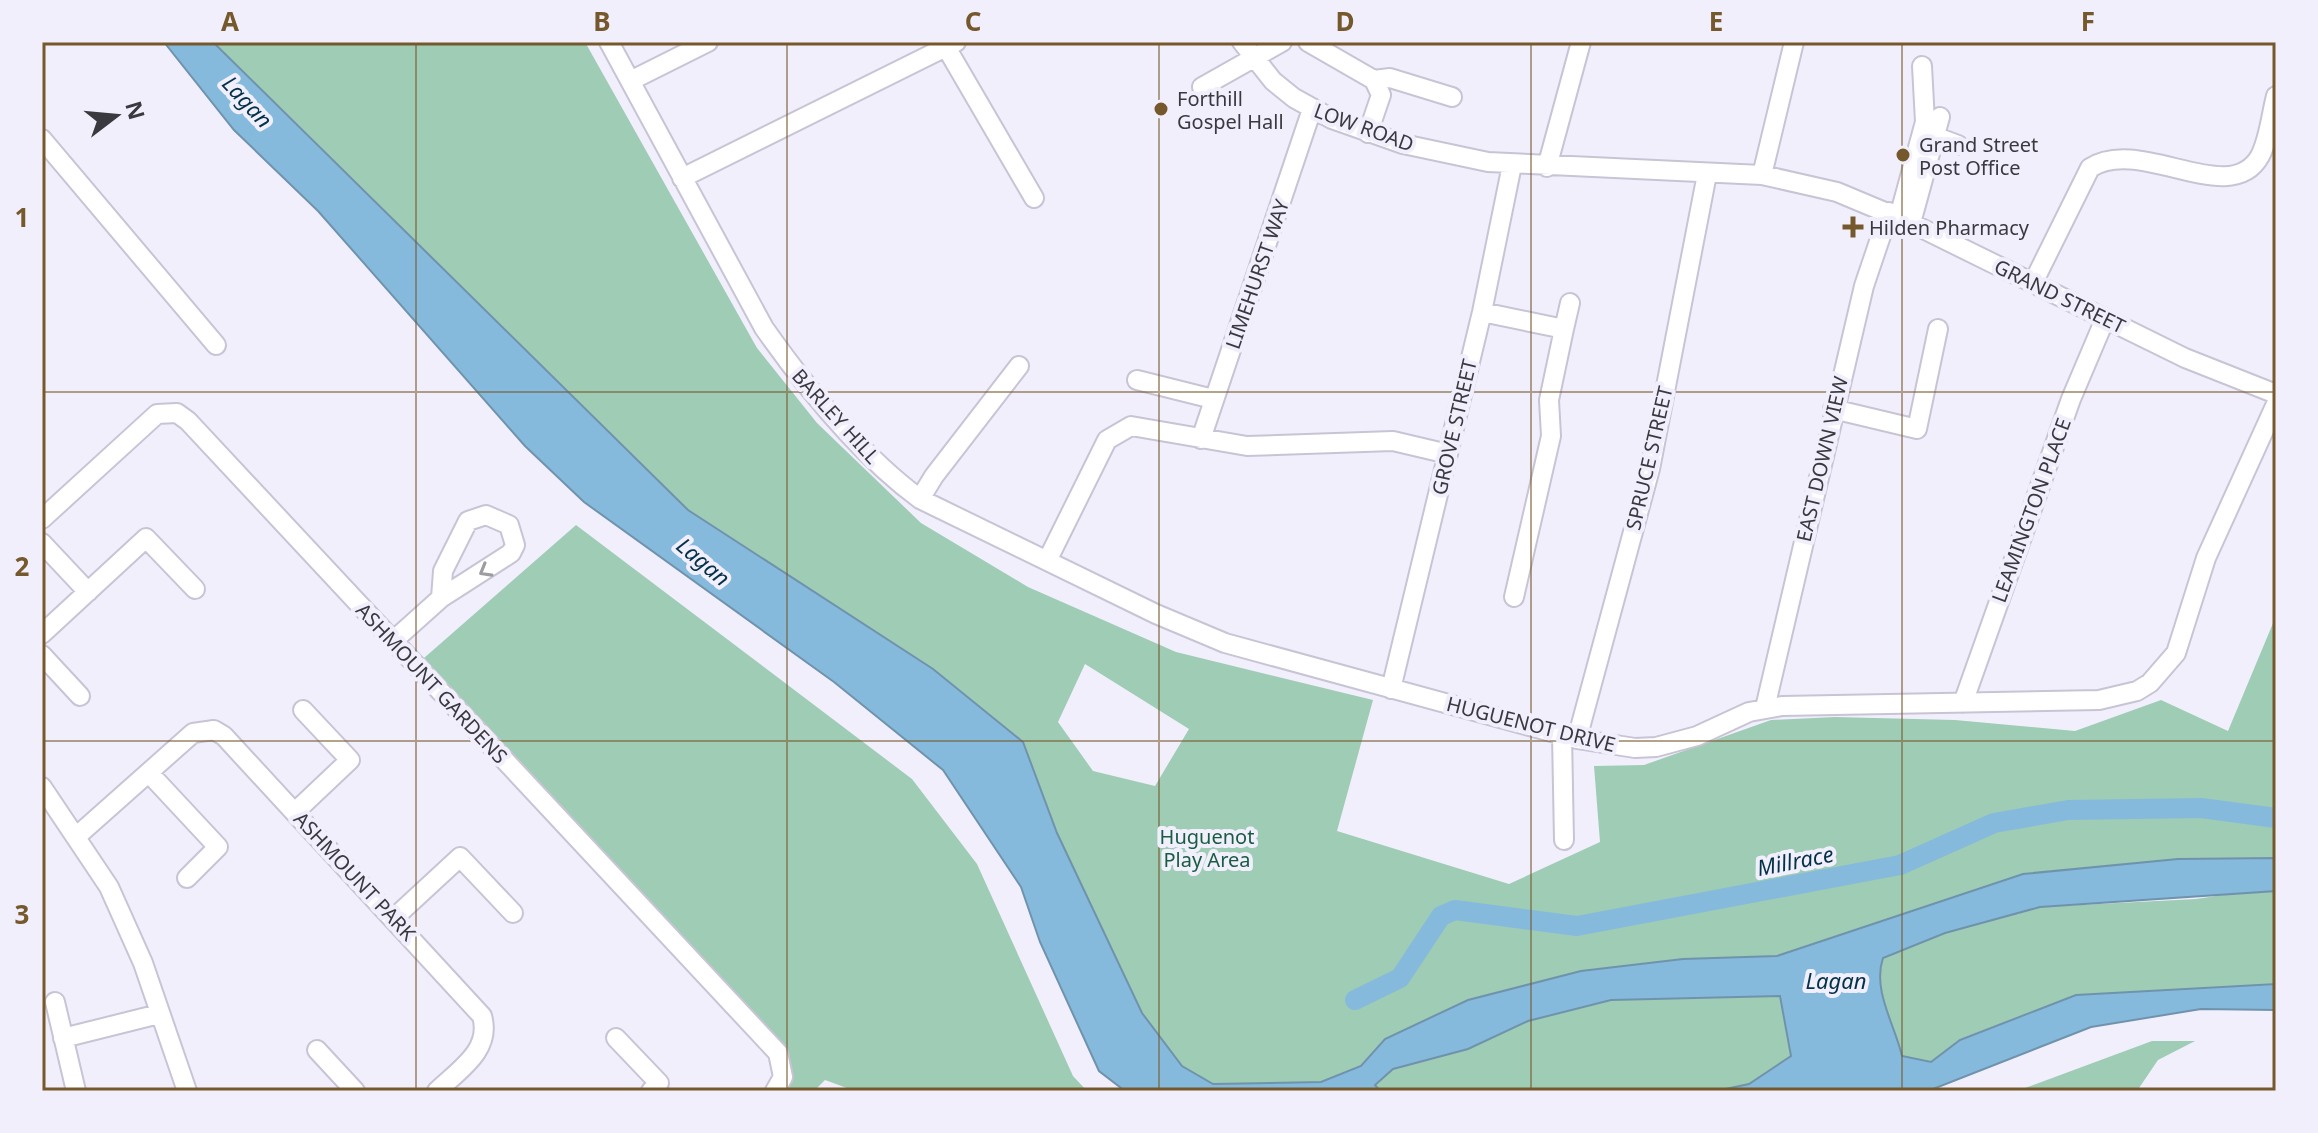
<svg xmlns="http://www.w3.org/2000/svg" width="2318" height="1133" font-family="'Noto Sans',sans-serif">
<style>
.green{fill:#9fccb4;fill-rule:evenodd}
.water{fill:#86badc;stroke:#7093ad;stroke-width:2}
.lines{fill:none;stroke-linecap:round;stroke-linejoin:round}
.canal{stroke:#86badc;stroke-width:20}
.minor-casing{stroke:#c8c4d5;stroke-width:22}
.minor{stroke:#fff;stroke-width:18}
.oneway{stroke:#9d9ca0}
.grid{fill:none;stroke:#75582b;stroke-width:2;stroke-opacity:0.55}
.poi-dot{fill:#75582b;stroke:#f2effd;stroke-width:3}
.labels{text-anchor:middle;dominant-baseline:central;stroke-width:8;stroke-linejoin:round;paint-order:stroke}
.poi-label{font-size:20px;fill:#3b3940;stroke:#f2effd;text-anchor:start}
.street-label{font-size:20px;fill:#3b3940;stroke:#f2effd}
.park-label{font-size:20px;fill:#185d41;stroke:#f2effd}
.water-label{font-size:22px;font-style:italic;fill:#043148;stroke:#f2effd}
.neatline{fill:none;stroke:#75582b;stroke-width:3}
.grid-label{font-size:26px;text-anchor:middle;font-weight:bold;fill:#75582b}
</style>
<rect width="100%" height="100%" fill="#f2effd"/>
<path class="green" d="M213,42h372l172,306 60,75 104,100 107,64 148,65 197,48 -36,131 172,53 91,-42 -6,-76 50,-1 127,-45 64,-3 120,3 120,11 86,-31 67,31 48,-115v242l-98,1 -155,15 -246,82 -94,3 -102,12 -113,29 -83,39 -24,27 -40,16 -108,2 -31,-18 -40,-53 -85,-180 -36,-93 -88,-71 -245,-159zM1085,664l104,65 -34,57 -62,-15 -35,-49z
M576,525l336,254 65,85 96,212 14,15h-232l-30,-11 -11,11h-27v-25l-8,-27 -355,-381z
M2263,889l13,2v93l-200,11 -116,44 -29,23 -29,-6c-7,-32 -29,-65 -19,-98l62,-25 95,-26 156,-8z
M1780,996l12,60 -43,28 -33,7h-336l-5,-6 17,-16 76,-20 60,-28 83,-21z
M2152,1041h43l-37,19 -21,31h-120z"/>
<path class="water" d="M164,42h49l475,468 245,159 90,73 34,91 85,180 40,53 31,18 108,-2 40,-16 24,-27 83,-39 113,-29 102,-12 94,-3 246,-82 155,-15 98,-1v33l-236,16 -95,26 -62,25c-11,32 12,67 19,98l29,6 29,-22 116,-45 200,-11v26l-75,-1 -110,18 -163,64h-212l33,-7 42,-28 -11,-60 -169,4 -83,21 -60,28 -75,20 -18,16 5,6h-255l-26,-20 -59,-129 -19,-55 -78,-117 -109,-88 -250,-180 -59,-56 -207,-235 -84,-81z"/>
<g class="lines">
<path class="canal" d="M1355,1000l45,-22 41,-62 14,-6 122,16 323,-61 94,-42 74,-13 133,-2 75,10"/>
<g class="minor-casing">
<path id="minor" d="M609,42l155,286c43,61 95,126 156,171l236,115 69,29 352,96 58,9 21,-1 41,-11 52,-24 33,-6 317,-6 38,-9 13,-8 26,-30 30,-95 70,-154
M1242,42l31,39 21,17 38,21 71,25 85,18 274,13 75,17 74,31 274,135 91,36
M1308,42l66,38 16,-2 62,19
M946,47l88,151
M632,80l76,-38
M1202,87l80,-45
M1368,133l13,-38 -7,-15
M1934,136l24,9
M42,139l174,206
M1547,167l34,-125
M1762,175l32,-133
M682,178l274,-136
M1899,217l26,-95 -3,-56
M1911,223l29,-106
M2033,283l57,-115c50,-33 140,42 170,-12 9,-17 11,-41 16,-60
M1482,312l82,17 -15,71 2,36 -37,161
M1564,329l6,-26
M1137,380l76,19
M1833,409l84,20 21,-100
M1201,439l111,-330
M920,499l14,-23 85,-110
M42,519l115,-105 20,-1 11,8 590,632 5,24 -8,14
M42,543l46,49
M1047,561l60,-121 24,-14 116,20 146,-5 55,13
M42,634l104,-96 49,51
M393,641l48,-43 70,-45 4,-8 -6,-20 -23,-10 -18,6 -25,50 -2,27
M42,655l38,41
M1391,689l91,-377 30,-147
M1963,703l108,-304 34,-80
M1765,708l99,-422 25,-74
M1562,735l2,105
M1577,739l73,-270 57,-295
M149,773l69,74 -31,31
M42,787l67,100 34,76 44,128
M295,812l55,-52 -47,-50
M77,836l116,-103 21,-3 10,6 258,280c10,34 -23,54 -45,75
M394,918l66,-61 53,56
M55,1002l21,89
M63,1038l96,-24
M616,1038l43,45 -8,8
M317,1050l38,41"/>
</g>
<use href="#minor" class="minor"/>
</g>
<defs><path id="oneway-chevron" d="M-2-3.5L2.5 0L-2 3.5" fill="none" stroke-width="1.6" stroke-linecap="round" stroke-linejoin="round" transform="scale(2)"/></defs>
<use class="oneway" href="#oneway-chevron" transform="translate(485 571) rotate(150)"/>
<path class="grid" d="M416,42v1049M787,42v1049M1159,42v1049M1531,42v1049M1902,42v1049M42,392h2234M42,741h2234"/>
<g class="poi-dot">
<circle cx="1161" cy="109" r="8"/>
<circle cx="1903" cy="155" r="8"/>
<path d="M1849 215h8v8h8v8h-8v8h-8v-8h-8v-8h8z"/>
</g>
<g class="labels">
<g class="poi-label">
<text x="1177" y="98">Forthill<tspan x="1177" dy="23">Gospel Hall</tspan></text>
<text x="1919" y="144">Grand Street<tspan x="1919" dy="23">Post Office</tspan></text>
<text x="1869" y="227">Hilden Pharmacy</text>
</g>
<g class="street-label">
<text transform="translate(1364 127) rotate(20)">LOW ROAD</text>
<text transform="translate(1257 274) rotate(-71)">LIMEHURST WAY</text>
<text transform="translate(2060 296) rotate(26)">GRAND STREET</text>
<text transform="translate(836 416) rotate(48)">BARLEY HILL</text>
<text transform="translate(1454 427) rotate(-77)">GROVE STREET</text>
<text transform="translate(1649 458) rotate(-77)">SPRUCE STREET</text>
<text transform="translate(1822 459) rotate(-77)">EAST DOWN VIEW</text>
<text transform="translate(2031 510) rotate(-70)">LEAMINGTON PLACE</text>
<text transform="translate(432 683) rotate(47)">ASHMOUNT GARDENS</text>
<text transform="translate(1531 724) rotate(14)">HUGUENOT DRIVE</text>
<text transform="translate(355 876) rotate(47)">ASHMOUNT PARK</text>
</g>
<g class="park-label">
<text x="1207" y="836">Huguenot<tspan x="1207" dy="23">Play Area</tspan></text>
</g>
<g class="water-label">
<text transform="translate(248 101) rotate(47)">Lagan</text>
<text transform="translate(704 561) rotate(40)">Lagan</text>
<text transform="translate(1795 860) rotate(-11)">Millrace</text>
<text x="1836" y="980">Lagan</text>
</g>
</g>
<rect width="2318" height="1133" fill="none" stroke="#f2effd" stroke-width="88"/>
<g transform="translate(116 116) rotate(74)" stroke="#f2effd" stroke-width="6" paint-order="stroke">
<path d="M0-6L14 30L0 20L-14 30Z" fill="#3b3940"/>
<text y="-12" font-size="22" font-weight="bold" text-anchor="middle" fill="#3b3940">N</text>
</g>
<rect x="44" y="44" width="2230" height="1045" class="neatline"/>
<g class="grid-label">
<text x="230" y="31">A</text>
<text x="602" y="31">B</text>
<text x="973" y="31">C</text>
<text x="1345" y="31">D</text>
<text x="1716" y="31">E</text>
<text x="2088" y="31">F</text>
<text x="22" y="227">1</text>
<text x="22" y="576">2</text>
<text x="22" y="924">3</text>
</g>
</svg>
